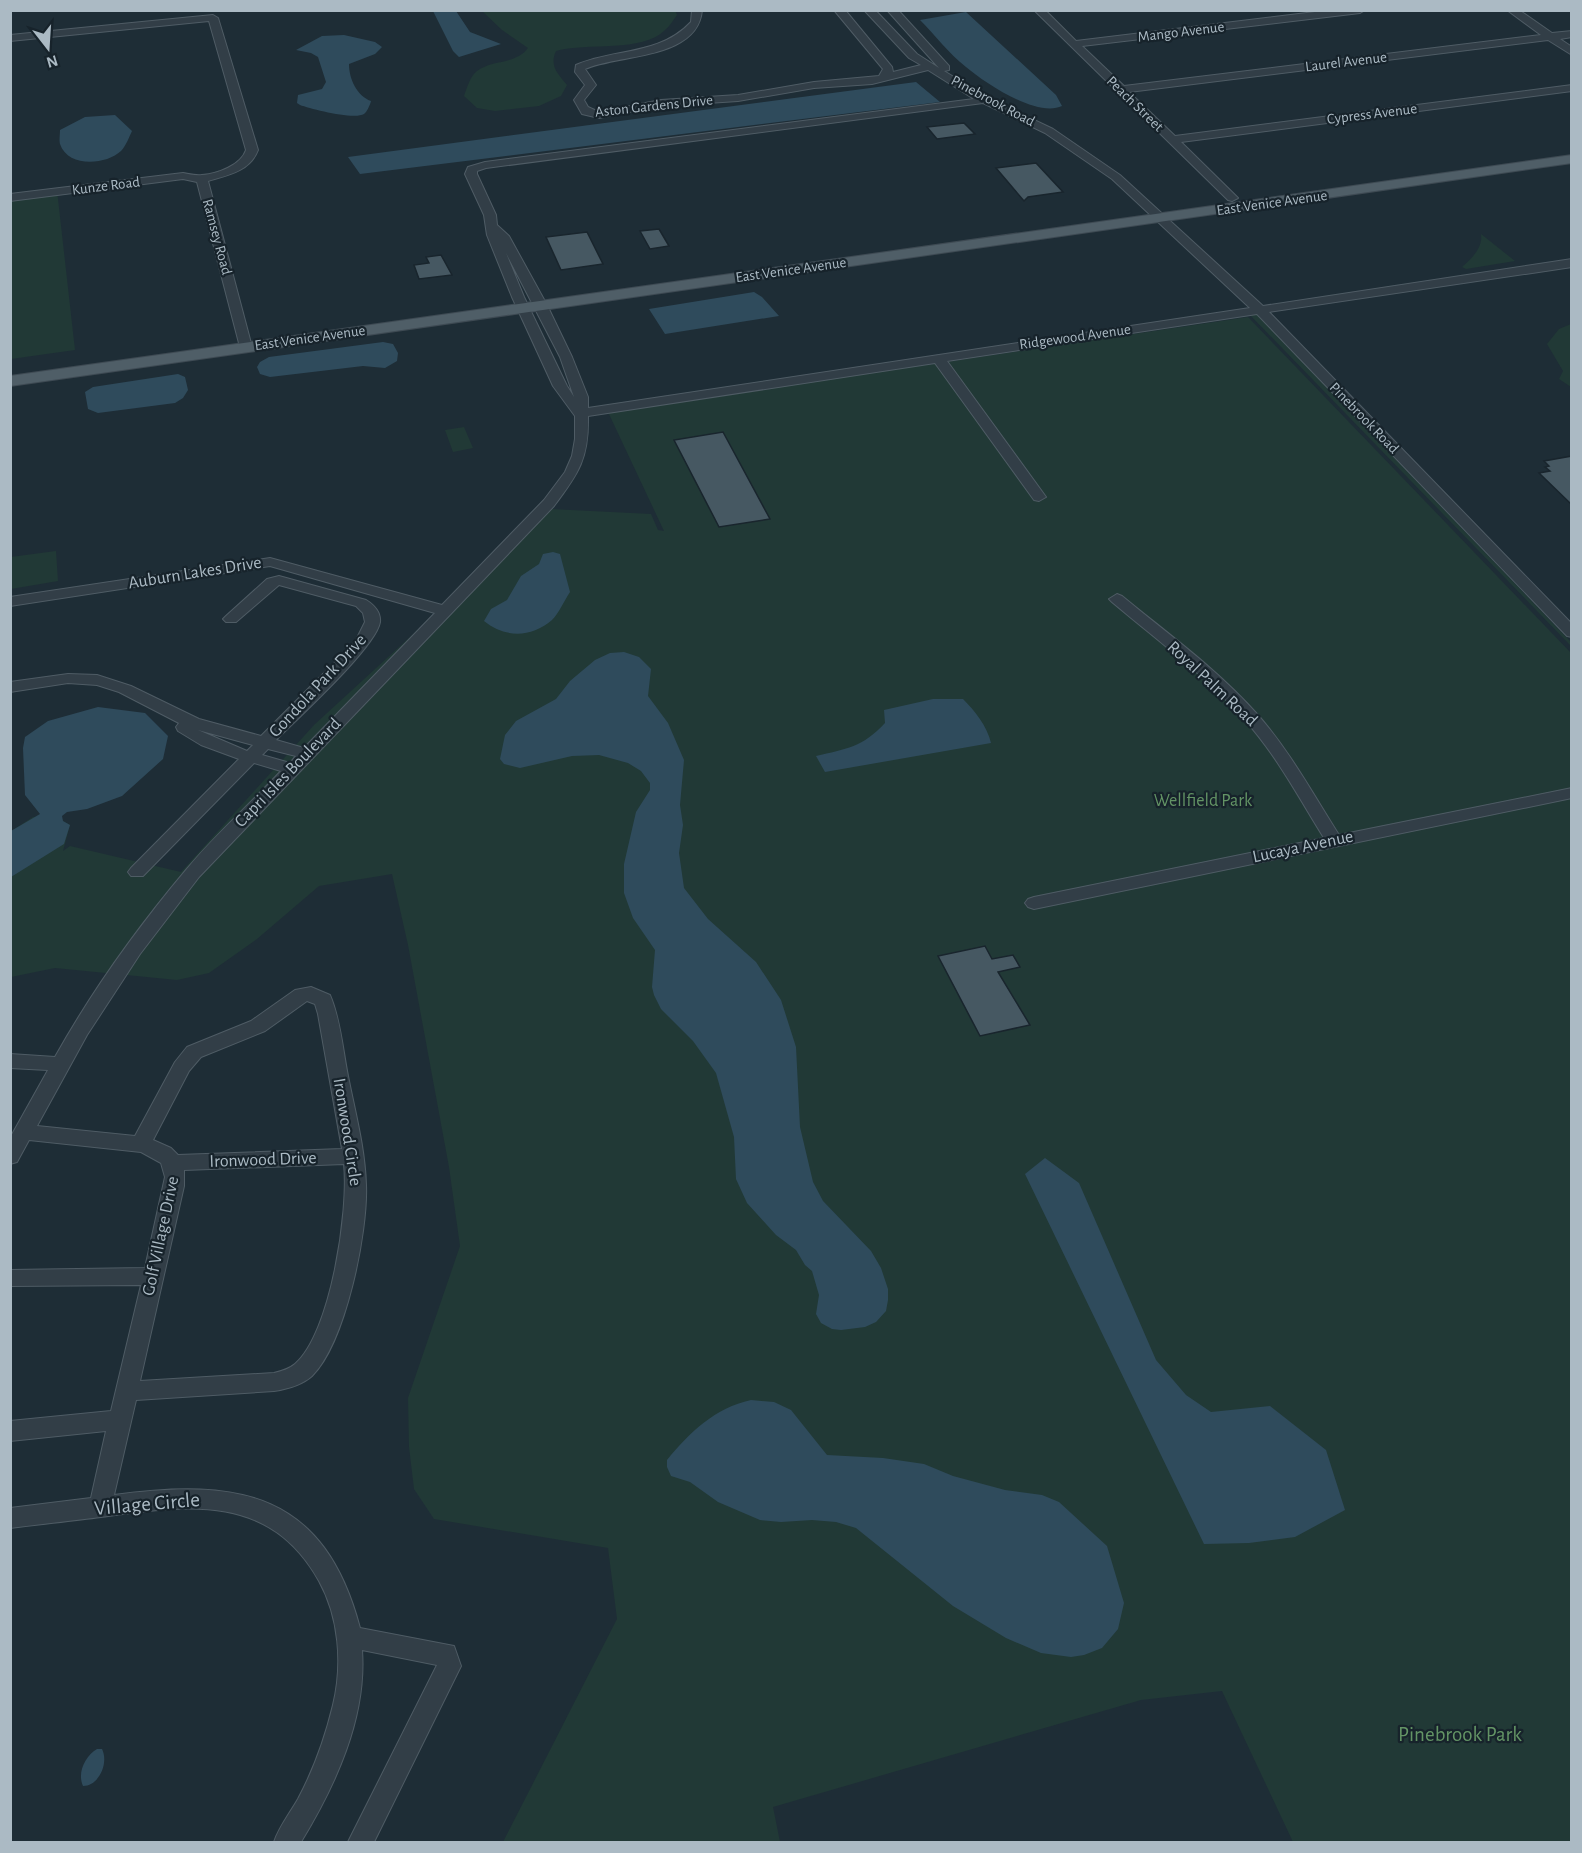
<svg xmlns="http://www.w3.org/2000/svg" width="1582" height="1853" font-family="'Alegreya Sans',sans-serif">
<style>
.green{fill:#213936}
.water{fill:#2f4b5c}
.building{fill:#465862;stroke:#19252d;stroke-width:1.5}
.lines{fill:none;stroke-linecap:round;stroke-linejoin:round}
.minor-casing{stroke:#4f5c65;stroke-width:2}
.major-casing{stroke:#3e4a53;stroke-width:2}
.minor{fill:#323e47;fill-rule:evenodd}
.major{fill:#4f5e67;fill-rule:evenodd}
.labels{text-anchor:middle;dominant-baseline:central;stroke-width:4.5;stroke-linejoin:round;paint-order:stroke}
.far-street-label{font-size:15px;fill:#abbac4;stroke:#17232b}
.street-label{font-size:18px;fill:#abbac4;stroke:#17232b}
.park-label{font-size:18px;fill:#639465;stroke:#17232b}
.near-street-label{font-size:21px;fill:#abbac4;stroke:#17232b}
.near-park-label{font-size:21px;fill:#639465;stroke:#17232b}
</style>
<rect width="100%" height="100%" fill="#1e2d36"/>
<path class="green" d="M482,11l193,-1 2,5c-4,5 -7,11 -12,15 -23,23 -78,12 -109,21 -7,15 2,23 11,34l-6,11 -22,10 -44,5 -18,-3 -13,-12c3,-8 6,-20 13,-25 16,-12 38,-6 51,-23l-26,-18z
M57,190l18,160 -64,9 -1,-163z
M1481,234l34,27 -49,8 -4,-2c10,-9 21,-19 19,-33z
M1255,312l316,330v4l-321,-331z
M1248,317l323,336v1189h-278l-71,-151 -81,9 -368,107 7,35h-277l114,-223 -9,-71 -174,-29 -20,-30 -5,-42 -1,-49 52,-152 -11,-79 -41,-222 -16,-71 -73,12 -62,53 -48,34 -32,7 -122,-12 -44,9v-146l22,-14 28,-1 2,5 7,4 -7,26 7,-5 111,26 133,-147 109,-100 -211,217 -12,34 351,-367 100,5 7,16 6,1 -56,-119z
M1571,324v63l-12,-8 4,-8 -16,-27 12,-15z
M464,427l9,21 -20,4 -8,-22z
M56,551l2,30 -47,8v-32z"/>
<path class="water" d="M433,11h23l14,21 31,12 -42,13 -6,-6z
M966,12l90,83 6,11c-25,12 -77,-23 -96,-39 -17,-13 -31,-32 -46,-47z
M344,35l31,7 7,5 -7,7 -26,10c0,15 8,32 22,37 -1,4 -4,11 -7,13 -10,6 -53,-5 -64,-9l-3,-2 1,-8 24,-6 4,-7 -8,-25 -7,-4 -15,-3 26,-14z
M916,82l24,20 -580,72 -12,-17z
M115,115l17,16c-3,6 -6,15 -11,20 -15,14 -53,17 -61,-7 -1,-3 0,-10 0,-14l25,-13z
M754,292l8,5 17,19 -114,18 -16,-25z
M383,342l10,2 5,9 -1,8 -12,7 -22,-2 -93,11 -10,-3 -3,-7 3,-5 9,-5z
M178,374l7,3 3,13 -5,8 -8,5 -77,10 -10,-4 -3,-17 8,-5z
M553,552l7,2 10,38c-6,9 -11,21 -18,28 -21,18 -47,18 -68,1l7,-12 16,-9 14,-24 18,-12 4,-10z
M624,652l15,5 12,12 -3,27 20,27 16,37 -4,45 3,20 -4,28 5,35 24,31 48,43 25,38 15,47 4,80 13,55 10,19 48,50 10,17 7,21v11l-2,11 -10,11 -11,5 -24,3 -9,-1 -11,-6 -5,-9 3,-19 -7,-24 -7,-6 -9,-15 -20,-15 -29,-32 -11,-24 -2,-42 -18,-64 -23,-32 -32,-32 -7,-14 -2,-8 3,-37 -22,-32 -9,-25v-29l12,-52 14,-22v-7l-9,-12 -13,-8 -29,-8 -27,1 -52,12 -16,-4 -4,-5 5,-24 11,-14 40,-22 14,-18 25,-21 15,-7z
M933,699h30c12,12 24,27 28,44l-166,29 -9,-16c30,-7 47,-9 69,-33l-1,-13z
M98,707l47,6 23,23 -5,23 -41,37 -35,13 -20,3 -5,4 1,5 7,4 -6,19 -53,33v-46l29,-17 -15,-19 -2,-47 2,-11 23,-16z
M1045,1158l34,25 77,177 30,35 25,17 59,-6 56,44 19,60 -50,27 -46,6 -45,1 -179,-370z
M751,1400l23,2 17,8 36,45 56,3 41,6 29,12 52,14 37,5 17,7 48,44 17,57 -6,26 -16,19 -18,7 -13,2 -30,-4 -35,-15 -53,-32 -97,-78 -20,-6 -24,-2 -31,2 -21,-2 -42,-18 -28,-20 -19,-6 -4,-9v-7c23,-28 48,-52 84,-60z
M97,1749h5c7,14 -3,37 -19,37 -6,-13 2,-30 14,-37z"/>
<path class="building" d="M964,123l11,11 -38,5 -10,-12z
M1036,163l27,29 -35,5 -4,4 -28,-33z
M659,229l10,17 -19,3 -10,-18z
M587,232l16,32 -42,6 -15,-33z
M441,255l11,20 -33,4 -5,-14 15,-2 -3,-6z
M723,432l47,87 -51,8 -45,-87z
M1572,456v49l-33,-32 11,-2 -5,-4 4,-1 -5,-5z
M985,946l7,13 21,-4 7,12 -22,5 32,53 -50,11 -42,-80z"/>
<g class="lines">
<g class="minor-casing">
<path id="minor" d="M692,10h10c-4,50 -84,44 -117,59l11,16 -12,15 4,7 11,5 62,-12 77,-5 76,-13 65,-6 4,-7 -49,-59h11l47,57 1,5 28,-7 -12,-7 -45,-48h11l42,44 22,14 -52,-58h11l51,56v4l-5,1 44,27 65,31 67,46 143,131 309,-47v8l-303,45 303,312v13l-5,-1 -310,-322 -310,47 99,136 -7,4 -5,-1 -99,-137 -347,53c1,42 -9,57 -34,90l-355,371 -59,77 -53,81 -50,91 98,10 40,-74 12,-15 64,-26 44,-31 16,-3 19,8 2,5c9,24 11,51 16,76 7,36 17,72 18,109 2,46 -20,157 -54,191 -10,9 -25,13 -38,15l-138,9 -22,95c125,-17 210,-3 246,133l94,18 7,20 -87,176h-26l89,-177 -75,-15c5,68 -27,136 -61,192h-27c5,-15 16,-29 24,-43 16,-30 27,-61 35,-94 10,-41 6,-88 -14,-124 -50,-89 -132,-76 -218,-64 -30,4 -60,7 -91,11v-20l81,-10 15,-67 -96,10v-20l101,-10 30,-126 -131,1v-16l135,-2 20,-91 -4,-14 -20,-11 -112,-12 -12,22 -7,2v-26l38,-68 -38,-2v-14l45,3c37,-66 83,-130 131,-187 29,-35 64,-66 95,-99l-27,-8 -111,113h-12l-3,-4 3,-4 108,-109 -38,-14 -23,-14 -2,-4 3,-4 -60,-31 -22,-7 -29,-2 -58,9v-10l58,-8 29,1 34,11 68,33 62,17 94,-94 10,-20 -2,-9 -7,-7 -77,-21 -43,37h-10l-3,-3 3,-3 41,-37 12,-3 87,24c8,5 15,12 14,22 -4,25 -83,97 -104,118l28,8 131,-135 -165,-47 -260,40v-9l260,-39 172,47 102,-105 21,-28 7,-16 3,-17v-23l-22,-30 -41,-89 -25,-62 -3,-20 -19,-41 3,-7 17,-5 489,-63 -46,-29 -56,14 -58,4 -76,13 -77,5 -62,12 -17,-4 -8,-14 11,-15 -10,-13 1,-7c39,-17 83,-9 115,-43zM983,103l62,30 67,46 138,129 -662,100v-11l-16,-40 -25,-52 -38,-69 -12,-11 -1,-10 -19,-41v-3l9,-3zM506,253l54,104 14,40 -7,-11 -43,-89zM198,730l55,15 -6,6zM268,749l28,7 -6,7 -28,-8zM307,1001l8,3 3,10 24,135 -164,6 -7,-7 -18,-8 36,-69 12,-14 64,-26zM344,1164c5,46 -13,169 -49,200 -6,5 -13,7 -21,9l-134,8 44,-195v-16z
M1034,10h11l31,31 255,-31h34l-5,3 -278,33 42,40 417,-51 -34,-25h12l33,23 20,-2v6l-12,2 12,8v8l-24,-15 -419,52 46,44 397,-51v6l-391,51 55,54 2,2 -6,3 -4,-1z
M213,15l5,3 40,132c-8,21 -30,25 -50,31l44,166 -6,4 -6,-4 -43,-165 -14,-3 -173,22v-7l173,-21c6,1 13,3 19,2 16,-1 39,-10 44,-25l-37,-129 -199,20v-6z
M1117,594l5,2c46,38 95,73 135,118 32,36 56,80 82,121l233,-47v10l-538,111 -6,-2 -3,-4 3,-4 6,-2 290,-59c-25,-40 -47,-82 -79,-118 -39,-44 -88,-80 -133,-118l-3,-3z"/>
</g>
<g class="major-casing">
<path id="major" d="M1572,155v8l-1562,223v-10z"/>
</g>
<use href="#minor" class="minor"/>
<use href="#major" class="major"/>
</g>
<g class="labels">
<g class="far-street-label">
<text transform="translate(1181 32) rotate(-7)">Mango Avenue</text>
<text transform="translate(1346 62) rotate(-7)">Laurel Avenue</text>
<text transform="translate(993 101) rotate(28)">Pinebrook Road</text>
<text transform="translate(1135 104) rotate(44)">Peach Street</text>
<text transform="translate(654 106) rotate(-6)">Aston Gardens Drive</text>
<text transform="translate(1372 114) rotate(-7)">Cypress Avenue</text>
<text transform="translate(106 186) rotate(-7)">Kunze Road</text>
<text transform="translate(1272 203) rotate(-8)">East Venice Avenue</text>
<text transform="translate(217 237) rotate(75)">Ramsey Road</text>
<text transform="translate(791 270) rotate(-8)">East Venice Avenue</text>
<text transform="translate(1075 337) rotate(-8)">Ridgewood Avenue</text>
<text transform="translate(310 338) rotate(-8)">East Venice Avenue</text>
<text transform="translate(1364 418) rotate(46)">Pinebrook Road</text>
</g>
<g class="street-label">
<text transform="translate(195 573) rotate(-9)">Auburn Lakes Drive</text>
<text transform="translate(1212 684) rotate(43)">Royal Palm Road</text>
<text transform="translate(318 686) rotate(-47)">Gondola Park Drive</text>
<text transform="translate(288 773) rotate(-46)">Capri Isles Boulevard</text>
<text transform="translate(1303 847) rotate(-12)">Lucaya Avenue</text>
<text transform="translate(347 1132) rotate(81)">Ironwood Circle</text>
<text transform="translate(263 1160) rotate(-2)">Ironwood Drive</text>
<text transform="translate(161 1236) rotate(-78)">Golf Village Drive</text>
</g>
<g class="park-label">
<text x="1203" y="801">Wellfield Park</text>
</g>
<g class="near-street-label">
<text transform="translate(147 1504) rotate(-5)">Village Circle</text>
</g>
<g class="near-park-label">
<text x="1460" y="1734">Pinebrook Park</text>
</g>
</g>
<rect width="1582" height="1853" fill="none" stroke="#abbac4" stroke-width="24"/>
<g transform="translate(48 48) rotate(163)" stroke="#17232b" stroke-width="4.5" paint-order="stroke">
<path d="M0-4.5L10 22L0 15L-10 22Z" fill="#abbac4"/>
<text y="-9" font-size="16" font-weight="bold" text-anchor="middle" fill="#abbac4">N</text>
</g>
</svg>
